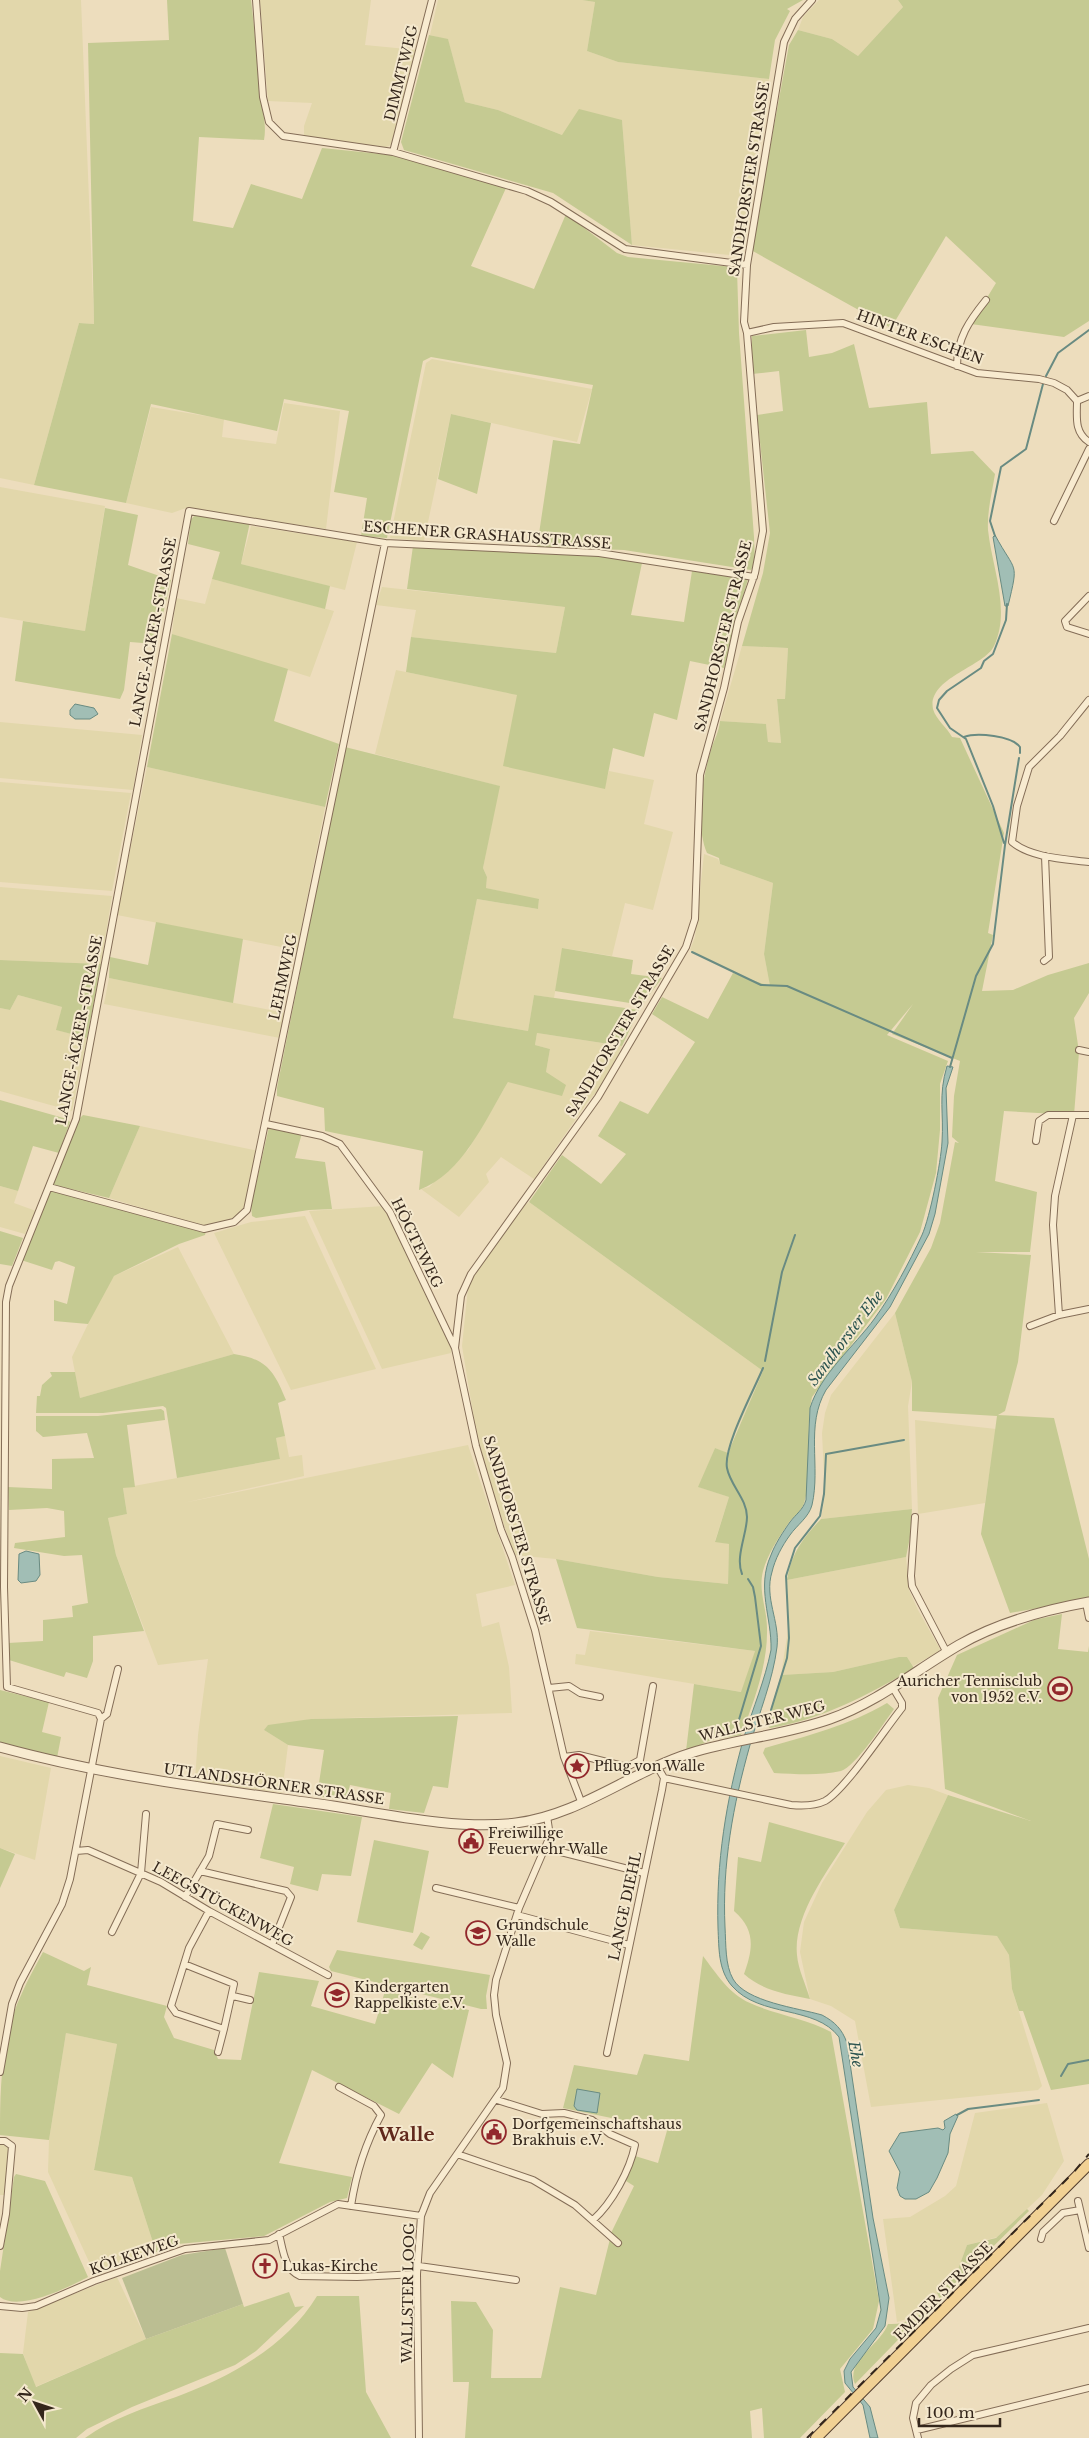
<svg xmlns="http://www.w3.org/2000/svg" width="1089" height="2438" font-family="'Libre Baskerville',serif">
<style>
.farmland{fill:#e2d7ab}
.green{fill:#c5ca92}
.cemetery{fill:#bbbe92}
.water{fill:#a1beb5;stroke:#698b82}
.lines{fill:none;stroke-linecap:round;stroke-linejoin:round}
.stream{stroke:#698b82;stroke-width:2}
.minor-casing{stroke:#846d57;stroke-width:8}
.tertiary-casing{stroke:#846d57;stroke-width:11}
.primary-casing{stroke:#523c2c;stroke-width:12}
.minor{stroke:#f8ebd0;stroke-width:6}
.tertiary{stroke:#f8ebd0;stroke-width:9}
.primary{stroke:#f1d194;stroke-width:10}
.rail{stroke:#34261b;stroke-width:2;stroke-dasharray:9 9;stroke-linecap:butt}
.labels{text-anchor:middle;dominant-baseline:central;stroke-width:4;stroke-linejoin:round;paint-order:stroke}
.street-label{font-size:14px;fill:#34261b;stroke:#f4e8cd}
.poi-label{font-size:14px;fill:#34261b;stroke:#f4e8cd;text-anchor:start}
.water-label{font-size:15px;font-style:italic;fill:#2b534f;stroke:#f4e8cd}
.district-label{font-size:19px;font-weight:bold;fill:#60281c;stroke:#f4e8cd}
</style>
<rect width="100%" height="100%" fill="#edddbd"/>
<path class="farmland" d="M0,0h81l13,324 -15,-1 -45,162 -34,-7z
M260,0h111l-6,45 52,5 -26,95 -5,2 -82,-11v-10l8,-23 -44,-2z
M438,0h144l13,2 -8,49 31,11 151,17 -30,177 -107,-11 -10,-125 -60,15 -64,-25 -33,-8 -17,-62 -18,-5z
M819,0h79l5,7 -45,49 -26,-17 -34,-9 5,-13z
M432,359l160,30 -15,53 -126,-28 -27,127 -34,-3 36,-175z
M284,403l56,8 -14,118 -140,-21 -14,5 -46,-10 25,-96 73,12 -2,18 54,7z
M0,487l105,19 -20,125 -85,-14z
M251,526l106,16 -12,48 -104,-26z
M212,579l122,32 -24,66 -138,-43 4,-36 29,6z
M382,587l183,20 -9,46 -145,-16 5,-27 -40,-5z
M742,646l46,2 -3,51 -8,1 4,43 -13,-1 -2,-18 -46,-3z
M396,670l122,25 86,94 5,-18 45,9 -10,44 29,8 -20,78 -28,-7 -13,53 -49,-8 -9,50 -20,-3 -6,36 -75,-13 24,-119 61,10 1,-9 -53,-12 1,-11 -4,-9 16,-82 -124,-32z
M0,722l142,13 -9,55 -133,-12z
M147,767l178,40 -28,143 -180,-35z
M0,782l131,11 -19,98 -112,-9z
M704,854l14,5 2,5 53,19 -9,71 6,32 -36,-13 -44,-23 5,-13z
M0,887l112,9 -11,68 -101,-4z
M109,978l176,35 -5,25 -176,-34z
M18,995l44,12 -5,23 30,8 -15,73 -72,-20v-83l10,2z
M537,1033l85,13 -13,31 -22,26 -53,76 -33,-22 -15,17 3,8 -30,35 -38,-28 8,-2 39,-37 40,-68 38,-10 4,-23 -15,-4z
M140,1126l118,25 -14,58 -11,9 -27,9 -97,-29z
M0,1186l18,5 -4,12 22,8 -11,23 -25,-7z
M529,1202l234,169 -36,82 -12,-5 -16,39 30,10 -14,44 14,3 -1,40 -70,-7 -102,-18 -42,-4 -35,-105 -17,-104 6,-58 6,-13 51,-70z
M384,1206l68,142 -1,5 -69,16 -73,-158z
M305,1216l71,153 -85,21 -77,-157 37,-11z
M178,1247l56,107 -154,44 -8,-41 34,-70 8,-11z
M895,1313l17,69 -4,24 4,103 -91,10 4,-24 -3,-62 3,-20 6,-18z
M915,1420l81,9 -11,74 -67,11z
M285,1436l4,21 13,-2 2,21 -121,27 285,-58 47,140 -39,9 6,33 17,-5 10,45 3,46 -201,6 -47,11 24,15 -6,48 -87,-12 3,-46 10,-76 -50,6 -42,-110 -8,-37 19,-4 -4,-26 157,-29 -4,-21z
M906,1557l3,33 9,20 22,39 -2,3 -25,14 -6,-9h-8l-66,15 -52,3 8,-51 -2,-44z
M590,1631l165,20 -13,41 -167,-28 1,-10 9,1z
M0,1756l51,12 -16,92 -35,-12z
M908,1785l21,3 19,7 -54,115 6,18 97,8 12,19 3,34 30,97 -4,4 -167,17 -16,-86 -24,-15 -21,-7 -10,-47 4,-30 18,-39 45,-71 19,-22z
M66,2033l51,11 -23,125 38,8 24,75 -61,23 -47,-103 1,-32z
M1047,2103l17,58 -22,34 -45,42 -30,8 -10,27 -41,44 -19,6 -14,-103 27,-2 35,-21 11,-10 19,-73z
M0,2143h6l4,6 -4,46h-6z
M117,2277l29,62 -111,48 -12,-34 5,-41z"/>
<path class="green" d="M167,0h84c4,31 6,62 9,93 2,16 7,31 4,47l-65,-3 -6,84 40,7 18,-44 51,15 20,-51 69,7 45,11 70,22 -35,78 63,23 32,-75 51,39 11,4 105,10 4,3 2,63 15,204 1,28 -4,5 -127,-20 -87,-3 16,-107 27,4 13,-59 -162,-28 -8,4 -36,177 -26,-2 6,-38 -33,-6 15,-81 -65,-12 -7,32 -126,-27 -25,99 -92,-18 45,-162 15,1 -6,-281 81,-3z
M582,0h221l-16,9 3,2 -15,29 -6,39 -151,-17 -31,-11 8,-49z
M898,0h191v321l-25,16 -93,-13 25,-41 -50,-47 -55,92 -140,-78 38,-205 9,-15 34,9 26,17 45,-49z
M429,35l19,4 17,63 33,8 64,25 17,-26 43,11 10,125 -79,-52 -149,-43 -3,-8z
M806,330l3,27 23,-4 22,-9 15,64 58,-6 4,52 42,-3 22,23c-3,19 -8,37 -7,56 4,38 23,80 6,116 -10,21 -67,32 -61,63 3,11 14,18 19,28l8,1 44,95 -16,100 5,2 -11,56 31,-1 35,-15 41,-12v30l-15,25 5,34 -5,63 -70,-4 -9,70 42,11 -7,60h-54l55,3 -13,107 -13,49 -7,4 56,3 35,141v40l-79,14 -29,-79 16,-118 -85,-5v-29l-17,-69 36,-65 9,-25 15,-81 4,1 -7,-6 2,-41 6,-35 -68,-27 21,-30 -26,31 61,26 -8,23v46l-4,43 -16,59 -34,67 -74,98c-8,35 3,72 -8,106 -2,7 -9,13 -14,18 -11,16 -22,32 -27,50 -5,20 4,38 4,57 1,36 -13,74 -26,107l-30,5 -25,11 8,-67 47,8 14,-41 -178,-23 -21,-69 102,18 70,7 1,-40 -14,-2 14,-45 -31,-10 17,-39 13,5 35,-82 -234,-169 33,-47 39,29 25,-30 -28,-18 22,-35 28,13 47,-72 -43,-28 10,-17 46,22 25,-46 37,13 -6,-32 9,-71 -53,-19 -1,-6 -12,-5c-12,-28 -5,-74 4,-103 3,-10 8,-18 9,-29l46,3 2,18 13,1 -4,-44h8l3,-51 -46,-2 21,-73 7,-40 -13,-118 26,-4 -4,-40 -27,3v-38z
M451,414l40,9 -14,71 -39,-15z
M105,508l33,7 -10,50 43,15 -15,64 -26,-2 -6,48 -4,9 -105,-18 8,-60 62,10z
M198,513l52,9 -9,42 89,22 -5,23 -113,-30 8,-27 -32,-8 3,-25z
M413,546l187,10 42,7 -11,52 53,7 8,-51 56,8 -24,89 -34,-7 -13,59 -23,-7 -10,44 -31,-9 -8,41 -102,-23 14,-71 -111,-23 5,-35 145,16 9,-46 -158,-18z
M172,634l116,35 -14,52 65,23 -14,63 -178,-40z
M345,747l155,39 -17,82 4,9 -1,11 53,11 -1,10 -61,-10 -24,119 75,13 6,-36 105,15 -17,36 -85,-13 -2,12 15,4 -4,23 20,13 -4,11 -54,-14c-23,38 -45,92 -89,108l4,-39 -98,-20 -1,-23 -47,-12v-8z
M156,922l87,17 -10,64 -124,-25 1,-21 38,8z
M562,948l71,12 -2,14 31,4 -20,27 -87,-14z
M0,960l101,4 -14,74 -31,-8 6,-23 -44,-12 -8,15 -10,-2z
M0,1100l67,19 3,3 -11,31 -26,-7 -15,45 -18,-5z
M83,1115l57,11 -31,72 -55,-13v-5l25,-61z
M269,1127l33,6 -7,25 30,4 7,47 -23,1 -53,8 -4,-2 -1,-10z
M54,1190l152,41 -1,4 -26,9 -65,32 -26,48 -34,-3v-21l13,4 8,-37 -16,-6 -4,1 -3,8 -31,-10 28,-68z
M0,1231l23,7 -11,28 -12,-2z
M234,1354c33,5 40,17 52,46l-8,3 7,33 -9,2 4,21 -103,19 -11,-70 -3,-2 -60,7h-67l1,-17h3l2,-11 10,-9 -2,-4h25l5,26z
M161,1409l3,2 1,9 -38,5 8,62 -12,1 4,26 -19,4 8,37 28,76 -51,5v25l-6,17 -21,-6 -2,5 -55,-17 -1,-17 35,-2v-21l30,-3 -1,-11 16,-3 -6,-48 -18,1 -50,-8 1,-5 50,-6 -1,-26 -17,-3 -38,2 -1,-23 44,2v-30l42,-1 -7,-25 -44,4 -7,-6v-15h62z
M912,1509l-2,28 -4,20 -119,23c5,-27 15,-41 34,-61z
M1062,1614l-4,35 30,3 1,-6v438l-38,6 -28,-79h-4l-7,-22 -3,-34 -12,-19 -97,-8 -6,-18 54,-115 83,26 -86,-32 -7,-91 19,-43 77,-35z
M899,1657h8l7,11c-46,27 -91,51 -144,60l-4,-3 15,-50 52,-3z
M0,1690l49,12 -7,30 19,5 -4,21 -57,-15z
M887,1703l7,6c-10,14 -39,58 -53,62 -21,5 -46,3 -67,2l-11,-20 2,-5c42,-12 85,-23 122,-45z
M458,1716l-10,72 -15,-2 -9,27 -35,-4 2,-16 -41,-8 -4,16 -29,-5 7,-46 -36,-5 -24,-15 4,-5 43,-6z
M273,1804l89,13 -11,59 -29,-2 -4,17 -28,-7 4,-17 -34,-9z
M769,1822l76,21c-19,30 -52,74 -48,112 1,14 9,30 13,44 -24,-5 -47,-8 -66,-25 9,-25 12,-44 -10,-63l4,-54 23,5z
M374,1840l55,11 -16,82 -56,-11z
M0,1848l15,6 -15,34z
M421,1932l9,5 -8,13 -9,-5z
M337,1950l153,25 -4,21 1,13h-6l-150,-38 -2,-4z
M43,1952l41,19 7,-4 -4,18 80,21 -3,11 10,21 40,12 4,9 23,1 18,-88 60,9 -8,25 64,18 10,-33 84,19 -16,68 -21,-15 -33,51 -87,-44 -33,93 73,14 -5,21 -17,4 -66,34 -86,8 -22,8 -24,-75 -38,-7 23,-126 -51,-11 -17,107 -49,-5c0,-47 1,-99 22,-142 6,-14 14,-28 21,-41z
M703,1956c13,17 26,38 47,47 26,12 56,15 81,29l48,269 -6,28 -33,40 5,23 -45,46h-36l-2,-30 -12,3 2,27h-287l4,-56h-16l-2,-81 25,1 17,28 -2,48h50l19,-91 36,8 16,-64 22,-45 -8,-5 9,-25 23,7 10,-36 -18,-1 -87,-18 11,-43 63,10 7,-21 45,7z
M16,2174l29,7 43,96c-19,10 -69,35 -88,20v-26l14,-94z
M1027,2209l2,2 -89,88 -3,-6 20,-21 10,-27 29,-7z
M289,2292l6,15 9,-1 -48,45 -21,14 -103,42 -45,22 -11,9h-76v-85l23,1 13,33 110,-48 97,-35 1,3z
M317,2296h42l7,96 25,46h-306c27,-20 60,-30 91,-41 54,-20 110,-50 141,-101z
M931,2306l-76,78c-10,-22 26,-40 33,-60 19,1 29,-7 43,-18z"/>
<path class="cemetery" d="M225,2248l18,56 -97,35 -24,-61 60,-23z"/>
<path class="water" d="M995,535c21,39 24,25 13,71h-3l-12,-69z
M75,704l19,4 4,6 -8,5h-15l-5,-4v-5z
M947,1066l6,1 -7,21 2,55 -13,71 -6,20 -39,73 -64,83c-21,36 -5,76 -14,115 -3,12 -15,20 -22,30 -8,11 -15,24 -18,37 -8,26 8,49 5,75 -4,33 -18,66 -27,98 -17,60 -28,120 -25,182 1,17 0,38 8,52 13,23 65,29 89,36 13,7 20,14 25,28l26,175 16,80 -4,28 -34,46 2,15 17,20 8,31h-8l-7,-33 -18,-22 -1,-12 6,-12 26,-31 5,-18 -42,-273c-24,-32 -79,-19 -107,-51 -14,-16 -13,-38 -14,-58 -2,-66 8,-127 26,-191 9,-29 21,-57 27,-87 1,-33 -15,-62 0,-95 4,-11 12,-23 19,-33 6,-8 13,-12 16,-22l4,-92c11,-35 44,-61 65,-90 18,-25 34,-55 47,-83 8,-18 19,-73 20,-93 2,-29 -4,-46 5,-76z
M26,1551l13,3 1,21 -4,6 -15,2 -3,-3 1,-26z
M577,2089l23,4 -3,20 -20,-3 -3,-4z
M956,2114l2,2 -8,18 -2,19 -11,25 -8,14 -13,7h-11l-5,-3 -3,-8 3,-16 -11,-21 11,-18 38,-5 5,2 2,-2 -1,-7z"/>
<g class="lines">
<path class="stream" d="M1046,376l12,-23 31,-23
M995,536l-5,-15 11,-54 25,-18 17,-65
M964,737c13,-5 48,-1 56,10v6
M1004,843l-11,-37 -27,-67 -16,-11 -13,-20 2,-8 8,-9 34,-23 3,-7 9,-7 13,-34 1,-16
M692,952l69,33 26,1 165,72
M950,1067l26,-91 17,-32 12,-99 14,-87
M765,1361l17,-89 13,-37
M742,1574c-7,-17 5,-40 5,-57 0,-18 -17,-32 -20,-49 -4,-21 27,-78 36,-100
M771,1710l16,-52 2,-20 -3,-62 9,-28 25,-32 4,-22 2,-40 78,-14
M735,1733l26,-87 -6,-49 -2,-10 -5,-8
M1061,2076l7,-12 21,-4
M957,2115l11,-6 71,-9"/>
<g class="minor-casing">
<path id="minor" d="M256,0l7,97 6,25 14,14 110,16 134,39 24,11 74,47 122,16
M393,152l39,-152
M747,333l27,-6 69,-4 134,50 62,6 15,4 13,7 10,11c0,16 -3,31 12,41
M957,366c0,-28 12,-45 29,-66
M1077,401l12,-5
M1054,521l35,-72
M1089,596l-24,25 2,6 22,7
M1089,700l-29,36 -31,31 -12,39 -5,36c19,16 53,17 77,20
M1044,961l5,-4 -4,-101
M1079,1050l10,2
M266,1124l56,12 18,8 50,68 65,136
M1036,1141l3,-20 9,-6h41
M49,1187l155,42 30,-7 13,-12 138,-667
M1059,1315l-6,-90 2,-29 18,-81
M1030,1326l29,-11 30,-6
M915,1517l-4,59 1,10 35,67
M1086,1603l3,15
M549,1688l20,-2 11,7 20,4
M101,1719l6,-5 11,-45
M564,1757l15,-2 48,12 13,-7 13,-74
M664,1778l127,27c11,1 24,1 34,-4 20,-11 60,-72 77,-93v-5l-9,-15
M582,1804l-18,-47 -29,-127 -23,-73 -11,-27 -25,-84 -21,-98 6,-52 10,-22 127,-177 88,-150 9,-28 5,-144 24,-87 14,-66 17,-49 8,-42 -16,-198 -3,-11 3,-57 37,-223 11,-23 17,-19
M545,1848l99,25
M76,1851l12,-1 73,32 48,29 119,64
M200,1871l86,20 5,6 -19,48
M436,1888l83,20
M185,1897l24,-41 8,-32 31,6
M517,1915l112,30
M112,1932l29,-59 5,-59
M184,1964l50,20 -10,45 -48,-16 -5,-7 18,-58 20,-37
M233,1996l17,4
M218,2052l6,-23
M607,2053l55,-263 2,-12 -7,-12
M0,2072l12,-68 8,-21 42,-79 8,-25 31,-160 -3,-6 -91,-26 -3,-100 2,-285 3,-16 67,-167 113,-608 196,32 214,10 155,24
M339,2087l35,19 7,9c-16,29 -25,58 -30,91
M497,2100l45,14 22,-1 28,7 18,14 25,11c-5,25 -23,58 -42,75
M0,2141h5l7,5 -6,68 -6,32
M457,2154l76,26 42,25 43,38
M1078,2201l11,47
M279,2234c4,15 5,35 21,42l57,1 60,-3
M1041,2239l2,-7 20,-19 17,-3
M419,2266l97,14
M0,2306l22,2 14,-2 58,-25 91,-32 84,-9 69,-36 83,12
M917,2430l172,-42
M419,2438l-2,-164 4,-58 9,-23 73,-105 4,-25 -11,-48 -2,-20 2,-15 23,-72 31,-72 -3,-20
M918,2438l-5,-20 3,-15 15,-18 20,-16 22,-14 116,-27"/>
</g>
<g class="tertiary-casing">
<path id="tertiary" d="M0,1747c109,30 221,43 333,59 56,9 127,24 183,17 64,-8 114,-51 175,-70 45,-14 94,-18 139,-34 48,-17 86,-49 129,-74 40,-23 85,-35 130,-43"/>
</g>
<g class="primary-casing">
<path id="primary" d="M816,2438l273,-274"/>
</g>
<use href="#minor" class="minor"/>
<use href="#tertiary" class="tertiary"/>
<use href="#primary" class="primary"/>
<path class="rail" d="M807,2438l266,-265 16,-19"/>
</g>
<defs>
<g id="stadium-ring" transform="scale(1.25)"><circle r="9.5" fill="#f4e8cd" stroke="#92282c" stroke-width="1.5"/><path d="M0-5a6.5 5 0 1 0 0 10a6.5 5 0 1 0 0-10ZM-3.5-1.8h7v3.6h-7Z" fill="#92282c"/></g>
<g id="sight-ring" transform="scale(1.25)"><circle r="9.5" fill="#f4e8cd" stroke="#92282c" stroke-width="1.5"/><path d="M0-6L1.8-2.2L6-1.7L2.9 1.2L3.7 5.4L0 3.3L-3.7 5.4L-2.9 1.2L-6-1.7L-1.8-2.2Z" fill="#92282c"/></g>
<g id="civic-ring" transform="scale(1.25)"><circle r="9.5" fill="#f4e8cd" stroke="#92282c" stroke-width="1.5"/><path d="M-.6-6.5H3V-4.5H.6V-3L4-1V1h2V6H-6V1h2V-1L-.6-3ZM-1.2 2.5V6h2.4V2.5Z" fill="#92282c"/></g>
<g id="school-ring" transform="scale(1.25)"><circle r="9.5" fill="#f4e8cd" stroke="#92282c" stroke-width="1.5"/><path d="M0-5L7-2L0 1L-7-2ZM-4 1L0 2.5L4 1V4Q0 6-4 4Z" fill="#92282c"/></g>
<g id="church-ring" transform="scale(1.25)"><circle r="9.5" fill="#f4e8cd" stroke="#92282c" stroke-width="1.5"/><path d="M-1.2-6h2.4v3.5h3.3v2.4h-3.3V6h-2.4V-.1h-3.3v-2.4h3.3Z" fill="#92282c"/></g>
</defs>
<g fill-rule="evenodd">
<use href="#stadium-ring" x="1060" y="1689"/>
<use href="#sight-ring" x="577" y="1766"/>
<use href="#civic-ring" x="471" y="1841"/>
<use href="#school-ring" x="478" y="1933"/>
<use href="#school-ring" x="337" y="1995"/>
<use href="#civic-ring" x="494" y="2132"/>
<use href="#church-ring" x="265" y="2266"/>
</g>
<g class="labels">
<g class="street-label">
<text transform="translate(401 73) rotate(-76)">DIMMTWEG</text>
<text transform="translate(749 179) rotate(-81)">SANDHORSTER STRASSE</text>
<text transform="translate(920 337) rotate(20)">HINTER ESCHEN</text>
<text transform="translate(487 535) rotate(4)">ESCHENER GRASHAUSSTRASSE</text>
<text transform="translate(153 632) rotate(-79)">LANGE-ÄCKER-STRASSE</text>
<text transform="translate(723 636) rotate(-76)">SANDHORSTER STRASSE</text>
<text transform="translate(283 977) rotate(-78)">LEHMWEG</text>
<text transform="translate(79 1030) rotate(-79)">LANGE-ÄCKER-STRASSE</text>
<text transform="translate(620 1031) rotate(-59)">SANDHORSTER STRASSE</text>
<text transform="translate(417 1243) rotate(64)">HÖGTEWEG</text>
<text transform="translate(517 1530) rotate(73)">SANDHORSTER STRASSE</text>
<text transform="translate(762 1721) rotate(-14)">WALLSTER WEG</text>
<text transform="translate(274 1784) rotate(8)">UTLANDSHÖRNER STRASSE</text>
<text transform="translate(223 1904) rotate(29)">LEEGSTÜCKENWEG</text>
<text transform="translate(625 1906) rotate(-78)">LANGE DIEHL</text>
<text transform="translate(134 2255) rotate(-19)">KÖLKEWEG</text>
<text transform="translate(943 2291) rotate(-45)">EMDER STRASSE</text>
<text transform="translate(408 2293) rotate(-89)">WALLSTER LOOG</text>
</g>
<g class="poi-label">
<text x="1042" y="1681" text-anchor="end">Auricher Tennisclub<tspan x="1042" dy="16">von 1952 e.V.</tspan></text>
<text x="594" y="1766">Pflug von Walle</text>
<text x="488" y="1833">Freiwillige<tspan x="488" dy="16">Feuerwehr Walle</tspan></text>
<text x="496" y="1925">Grundschule<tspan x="496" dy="16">Walle</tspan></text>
<text x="354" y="1987">Kindergarten<tspan x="354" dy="16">Rappelkiste e.V.</tspan></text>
<text x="512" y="2124">Dorfgemeinschaftshaus<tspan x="512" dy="16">Brakhuis e.V.</tspan></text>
<text x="282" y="2266">Lukas-Kirche</text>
</g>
<g class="water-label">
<text transform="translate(845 1338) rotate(-53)">Sandhorster Ehe</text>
<text transform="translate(856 2054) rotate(80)">Ehe</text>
</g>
<g class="district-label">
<text x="406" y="2134">Walle</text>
</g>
</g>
<g transform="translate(35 2403) rotate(310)" stroke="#f4e8cd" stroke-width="4" paint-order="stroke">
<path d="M0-4L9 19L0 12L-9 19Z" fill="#34261b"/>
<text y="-8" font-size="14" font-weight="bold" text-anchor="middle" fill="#34261b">N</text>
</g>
<path d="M919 2418v8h81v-8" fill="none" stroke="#34261b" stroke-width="2.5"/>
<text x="926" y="2418" font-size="15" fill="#34261b" stroke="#f4e8cd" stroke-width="4" paint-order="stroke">100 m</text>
</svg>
